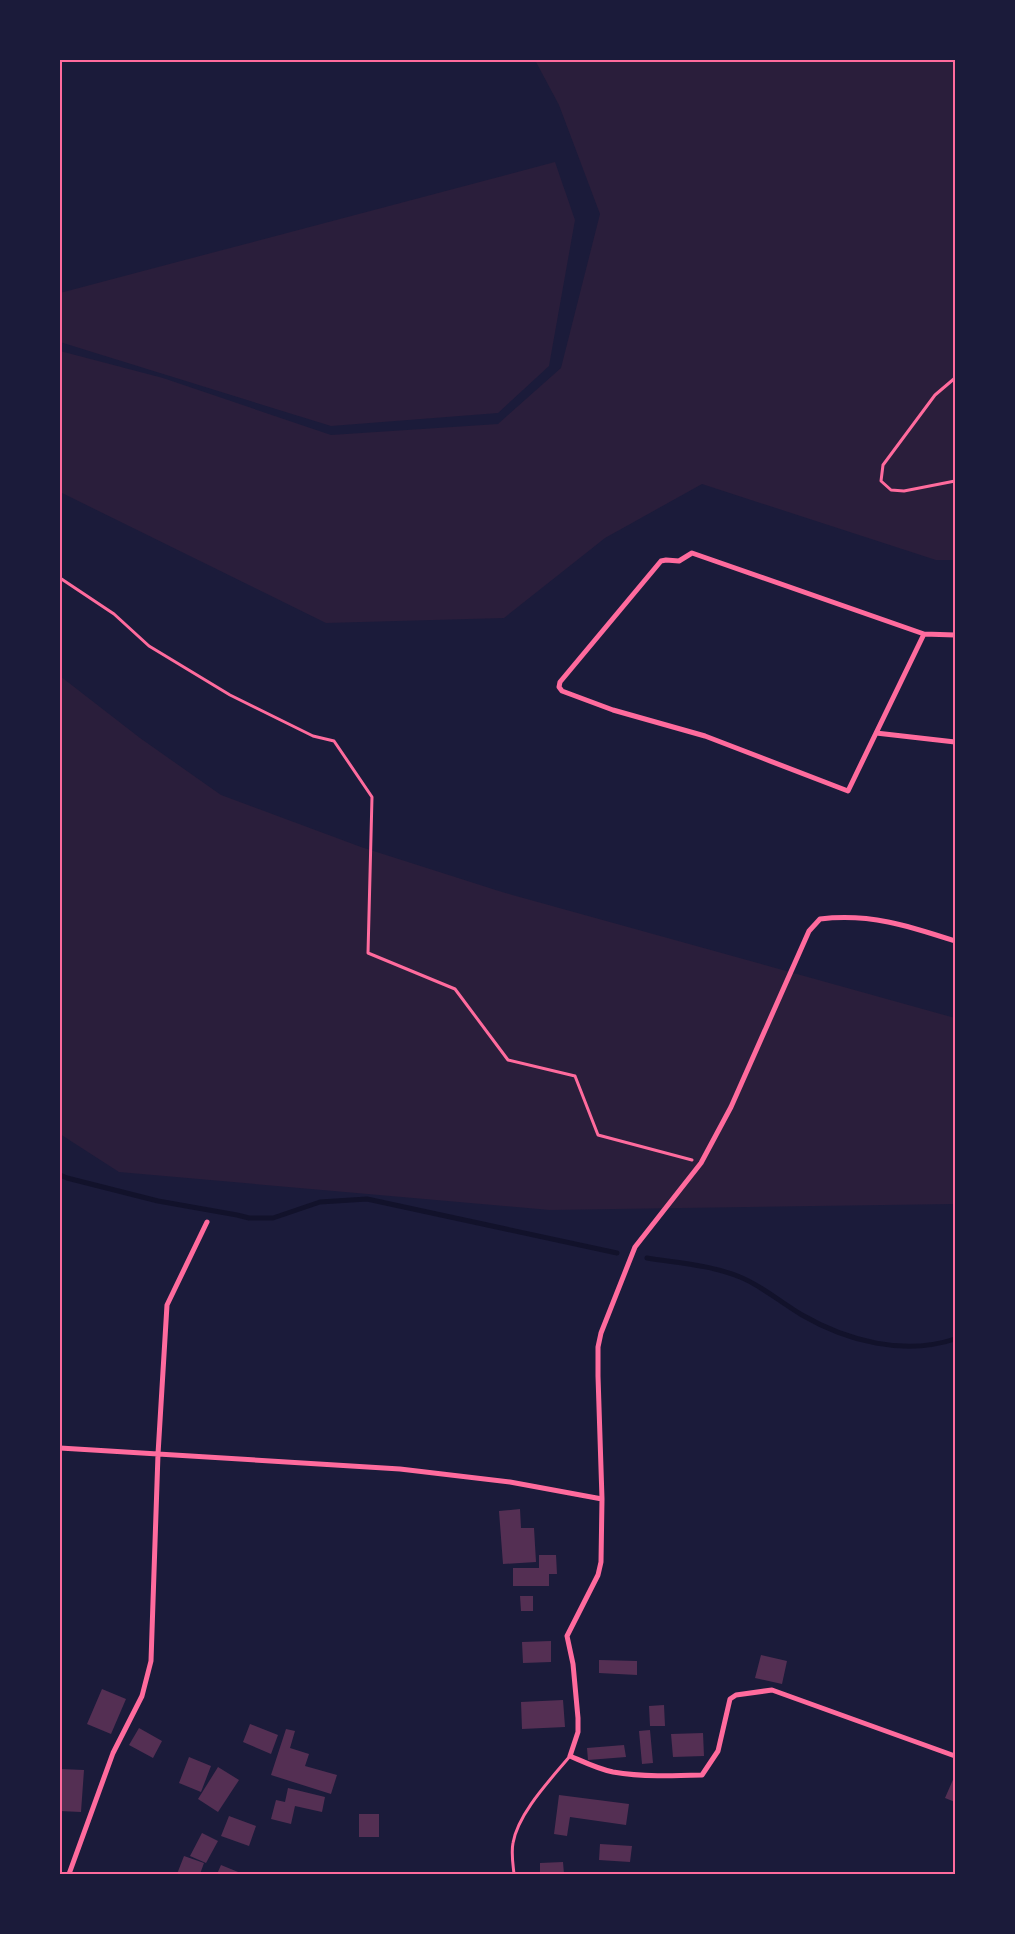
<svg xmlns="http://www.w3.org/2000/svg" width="1015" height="1934" font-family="'Golos Text',sans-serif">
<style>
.green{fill:#2a1e3b}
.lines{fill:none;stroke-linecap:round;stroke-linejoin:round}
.stream{stroke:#12122b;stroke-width:5}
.building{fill:#542f53}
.path{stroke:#ff6b9d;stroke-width:3}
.service{stroke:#ff6b9d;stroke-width:3}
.minor{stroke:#ff6b9d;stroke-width:5}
.neatline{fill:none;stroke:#ff6b9d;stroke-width:2}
</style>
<rect width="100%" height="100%" fill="#1b1b3a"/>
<path class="green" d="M535,60h420v500h-19l-234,-76 -97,54 -101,80 -178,5 -266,-131v-141l103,27 168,57 167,-11 63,-56 39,-154 -41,-109z
M555,162l20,58 -26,146 -51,47 -167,13 -271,-84v-49z
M60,676l80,62 81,57 140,52 141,45 453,126v186l-405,6 -431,-38 -59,-38z"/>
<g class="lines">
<path class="stream" d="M60,1175l7,3 91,23 79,14 12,3h24l47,-16 47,-3 250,54
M647,1258c31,5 64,7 93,19 19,7 43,27 62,38 45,26 102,41 153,24"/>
</g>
<path class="building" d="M520,1509l1,19h13l2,34 -33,2 -4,-53z
M539,1555h17l1,19h-8v12h-36v-18h26z
M520,1596h13v15h-12z
M551,1641v21l-28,1 -1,-21z
M761,1655l26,6 -5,23 -27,-6z
M599,1660l38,1v14l-38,-2z
M102,1689l24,10 -15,35 -24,-10z
M563,1700l2,27 -43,2 -1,-27z
M664,1705l1,21h-15l-1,-20z
M250,1724l28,11 -7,19 -28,-12z
M139,1728l23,13 -9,17 -24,-13z
M286,1729l9,2 -5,17 19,6 -4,12 32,9 -6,19 -60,-19z
M650,1730l3,33 -11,1 -3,-33z
M703,1733l1,23 -31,1 -2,-23z
M624,1745l2,12 -38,3 -1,-12z
M189,1757l22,9 -10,26 -22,-9z
M218,1767l21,13 -21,32 -20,-13z
M60,1769l24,1 -3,42 -21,-1z
M955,1775v27l-10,-4z
M288,1788l37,9 -3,15 -27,-6 -4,18 -20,-5 5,-19 9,2z
M559,1795l70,9 -3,21 -56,-8 -3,19 -13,-2z
M359,1814h20v23h-20z
M229,1816l27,10 -7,20 -28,-10z
M202,1833l16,8 -12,22 -16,-7z
M600,1844l32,2 -2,16 -31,-2z
M184,1856l20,7 -4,11h-23z
M563,1862l1,12h-24v-11z
M221,1865l22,9h-26z"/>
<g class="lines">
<path class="path" d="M955,378l-20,17 -52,70 -2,16 10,9 13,1 51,-10
M60,578l54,36 35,32 81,49 83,41 21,5 38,56 -4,156 87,36 53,71 67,16 23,59 94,25"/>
<path class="service" d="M514,1874c-1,-10 -3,-21 -1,-31 5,-30 38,-64 57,-87"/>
<path class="minor" d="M924,634l-76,157 -143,-55 -92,-26 -51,-19 -3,-4 1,-5 101,-121 5,-1 13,1 13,-8 232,81 31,1
M876,733l79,9
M955,941c-46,-15 -85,-28 -135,-22l-11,12 -78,176 -30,56 -66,84 -34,86 -3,14v29l4,123 -1,63 -3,13 -31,61 6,28 5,54v14l-8,24c14,6 28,13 43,16 29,5 60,4 89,3l16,-24 12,-52 6,-4 36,-5 183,66
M60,1448l340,21 110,13 92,17
M69,1874l44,-121 29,-57 9,-35 7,-207 9,-149 40,-83"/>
</g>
<rect width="1015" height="1934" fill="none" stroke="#1b1b3a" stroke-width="122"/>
<rect x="61" y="61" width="893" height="1812" class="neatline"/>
</svg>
